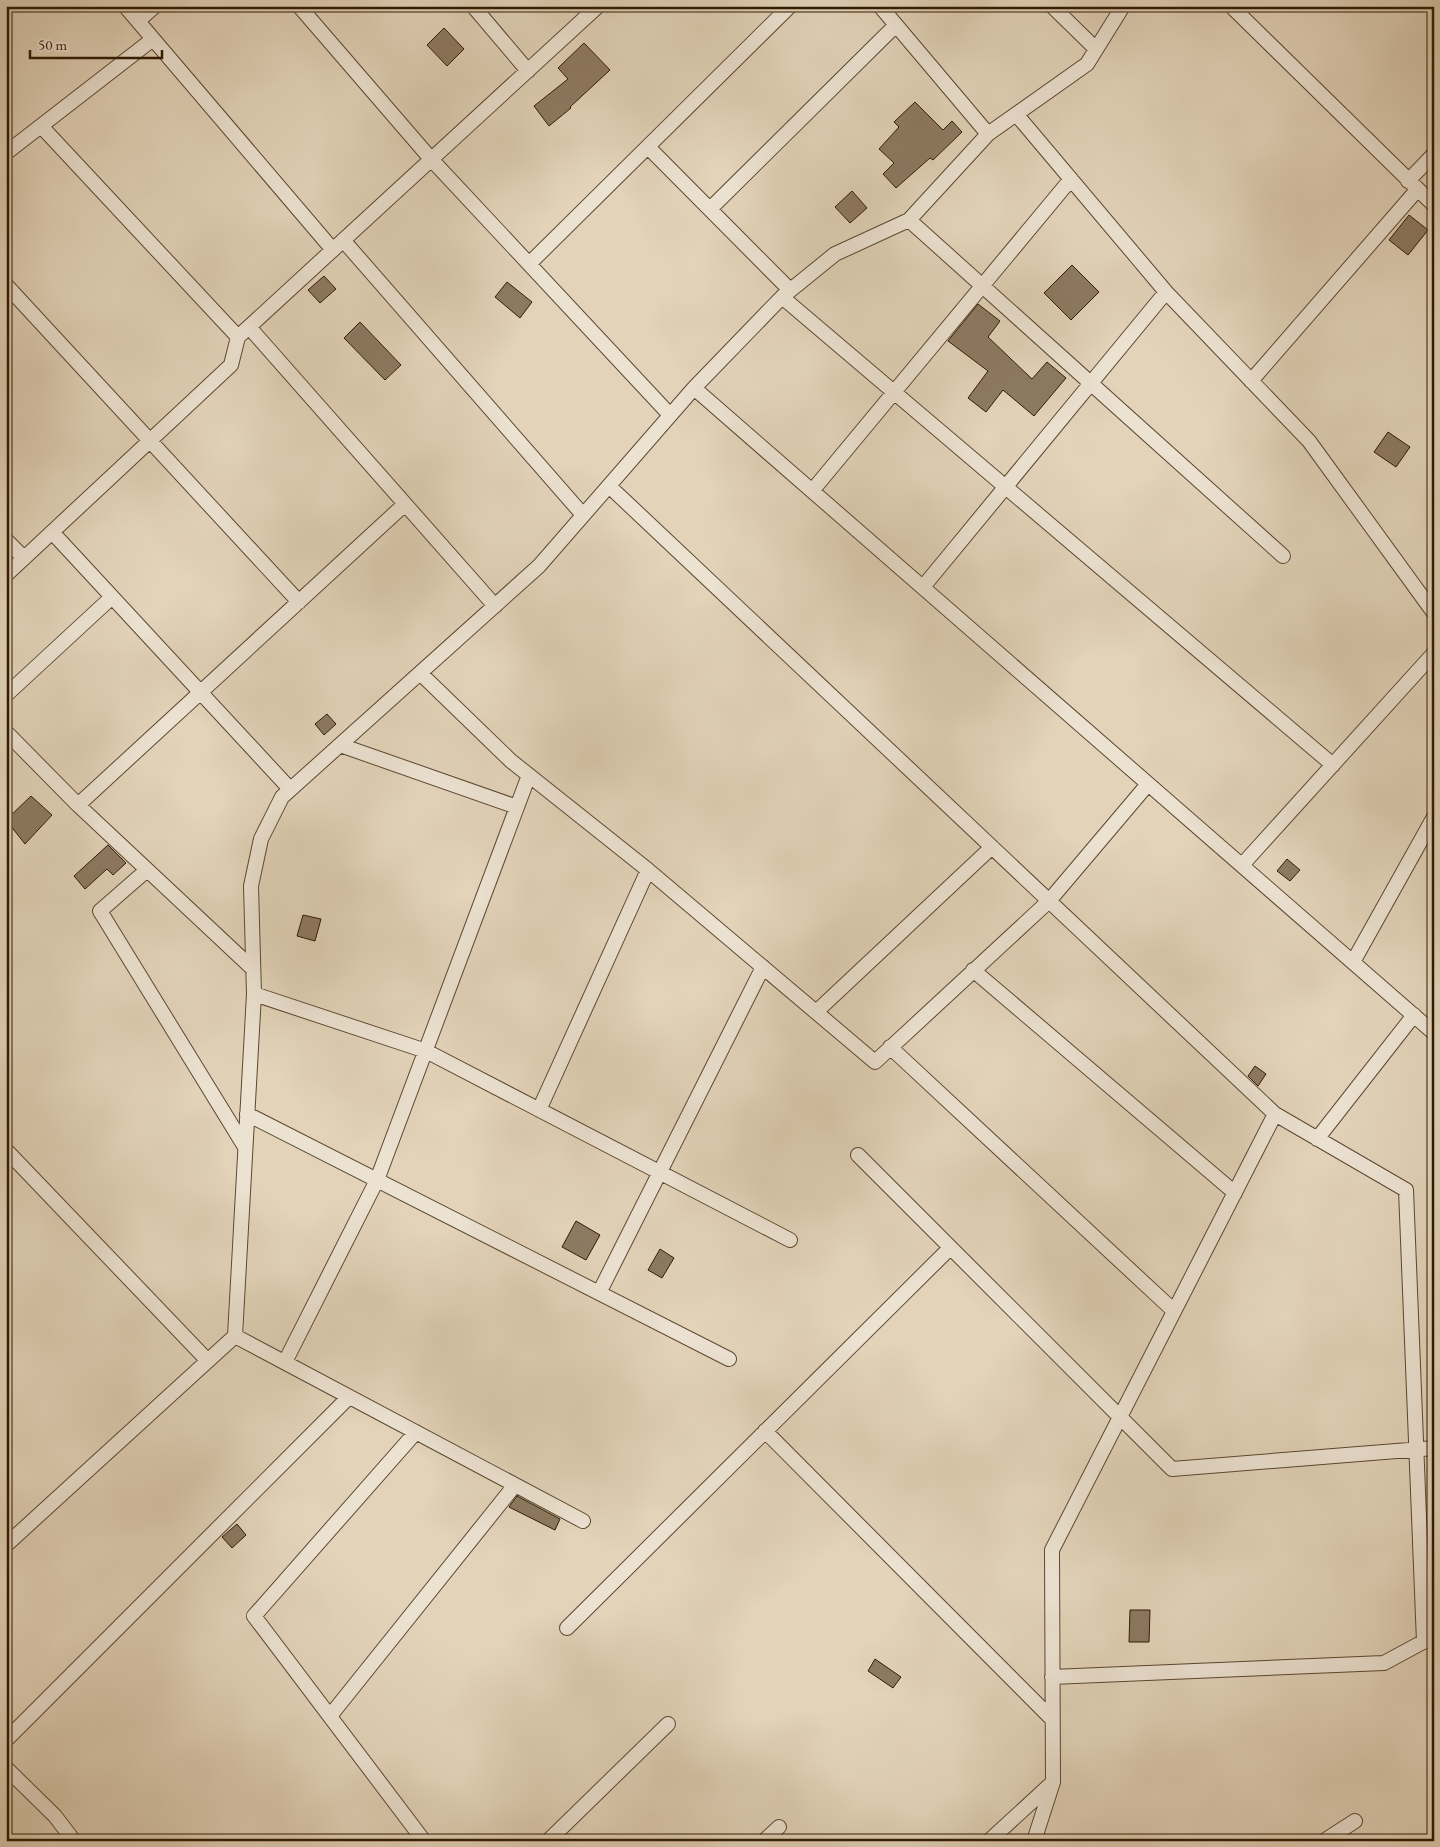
<svg xmlns="http://www.w3.org/2000/svg" width="1440" height="1847" font-family="'EB Garamond',serif">
<style>
.building{fill:#8d7a62;stroke:#301a03}
.lines{fill:none;stroke-linecap:round;stroke-linejoin:round}
.street-casing{stroke:#5c4830;stroke-width:16}
.street{stroke:#ece2d2;stroke-width:14}
</style>
<rect width="100%" height="100%" fill="#e2d3b9"/>
<filter id="stains"><feTurbulence type="fractalNoise" baseFrequency=".004" numOctaves="4"/><feColorMatrix values="0 0 0 0 .2 0 0 0 0 .09 0 0 0 0 .02 0 0 0 .5 -.17"/></filter>
<radialGradient id="worn" r=".72"><stop offset=".6" stop-color="#630" stop-opacity="0"/><stop offset="1" stop-color="#630" stop-opacity=".3"/></radialGradient>
<path class="building" d="M444,28l20,21 -17,17 -20,-21z
M584,43l26,27 -40,37 1,1 -22,18 -15,-20 34,-27 -10,-11z
M915,102l28,28 9,-9 10,11 -29,28 -3,-2 -34,30 -13,-14 11,-11 -15,-14 20,-22 -5,-5z
M852,191l15,17 -17,15 -15,-16z
M1409,215l19,15 -20,25 -19,-15z
M1072,265l27,27 -28,28 -27,-27z
M324,276l12,13 -16,14 -12,-13z
M507,282l25,20 -12,16 -25,-21z
M978,304l22,17 -12,16 44,42 15,-17 19,16 -32,38 -31,-26 -17,22 -18,-14 20,-27 -40,-30z
M360,322l41,43 -16,15 -41,-42z
M1388,432l22,15 -14,20 -22,-15z
M327,714l9,10 -12,11 -9,-11z
M31,796l21,19 -27,29 -19,-24z
M108,845l18,18 -13,12 -6,-6 -22,20 -11,-13z
M1287,859l13,11 -10,11 -13,-10z
M303,915l18,4 -6,22 -18,-5z
M1255,1066l11,8 -8,12 -10,-10z
M576,1221l24,14 -14,25 -24,-13z
M660,1249l14,9 -12,20 -14,-8z
M517,1496l43,23 -5,11 -46,-23z
M237,1524l9,11 -14,13 -10,-11z
M1130,1610h20l-1,32h-20z
M875,1659l26,18 -8,11 -25,-17z"/>
<g class="lines">
<g class="street-casing">
<path id="street" d="M125,6l208,244
M299,6l132,153 239,256
M473,6l55,65
M880,6l108,128
M1052,6l44,43
M1231,6l203,199
M138,21l17,-15
M1016,114l150,178 143,149 125,172
M41,126l197,211
M648,147l142,143
M6,153l147,-114
M1408,181l26,-27
M710,209l186,-184
M909,220l374,336
M343,240l240,275
M529,264l261,-258
M6,285l293,317
M782,297l551,468
M249,327l246,279
M1251,381l166,-191
M694,388l740,645
M609,486l666,628 131,76 18,452
M812,491l259,-312
M52,532l238,257
M6,540l18,18
M6,575l225,-210 7,-28 360,-331
M923,587l243,-295
M420,673l91,88 137,109 227,192 174,-161 99,-117
M6,695l106,-98
M6,732l72,73 175,164
M340,745l177,62
M78,805l327,-301
M1242,865l192,-212
M147,870l-47,41 145,236
M1353,962l81,-145
M973,970l262,223
M254,994l172,57 364,189
M816,1012l176,-165
M890,1047l284,264
M539,1110l109,-240
M247,1114l482,245
M1317,1139l97,-124
M6,1150l202,211
M858,1155l314,314 262,-21
M599,1293l164,-326
M235,1336l348,185
M285,1362l92,-182 152,-405
M765,1431l287,288
M416,1432l-162,184 170,225
M6,1545l229,-209 19,-342 -3,-108 10,-47 21,-42 257,-231 155,-178 88,-91 53,-43 74,-34 79,-86 99,-70 36,-58
M567,1628l383,-380
M1052,1677l332,-14 50,-27
M330,1716l185,-231
M6,1740l343,-343
M6,1768l49,48 19,25
M548,1841l120,-117
M764,1841l15,-14
M989,1841l63,-58
M1034,1841l19,-59 -1,-232 223,-436
M1324,1841l31,-20"/>
</g>
<use href="#street" class="street"/>
</g>
<rect width="1440" height="1847" fill="none" stroke="#e2d3b9" stroke-width="25"/>
<rect x="8" y="8" width="1425" height="1832" fill="none" stroke="#301a03" stroke-width="2.5"/>
<rect x="12" y="12" width="1415" height="1822" fill="none" stroke="#301a03"/>
<path d="M30 50v8h132v-8" fill="none" stroke="#301a03" stroke-width="2.5"/>
<text x="38" y="50" font-size="15" fill="#301a03" stroke="#ece2d2" stroke-width="4" paint-order="stroke">50 m</text>
<rect width="100%" height="100%" filter="url(#stains)"/>
<rect width="100%" height="100%" fill="url(#worn)"/>
</svg>
